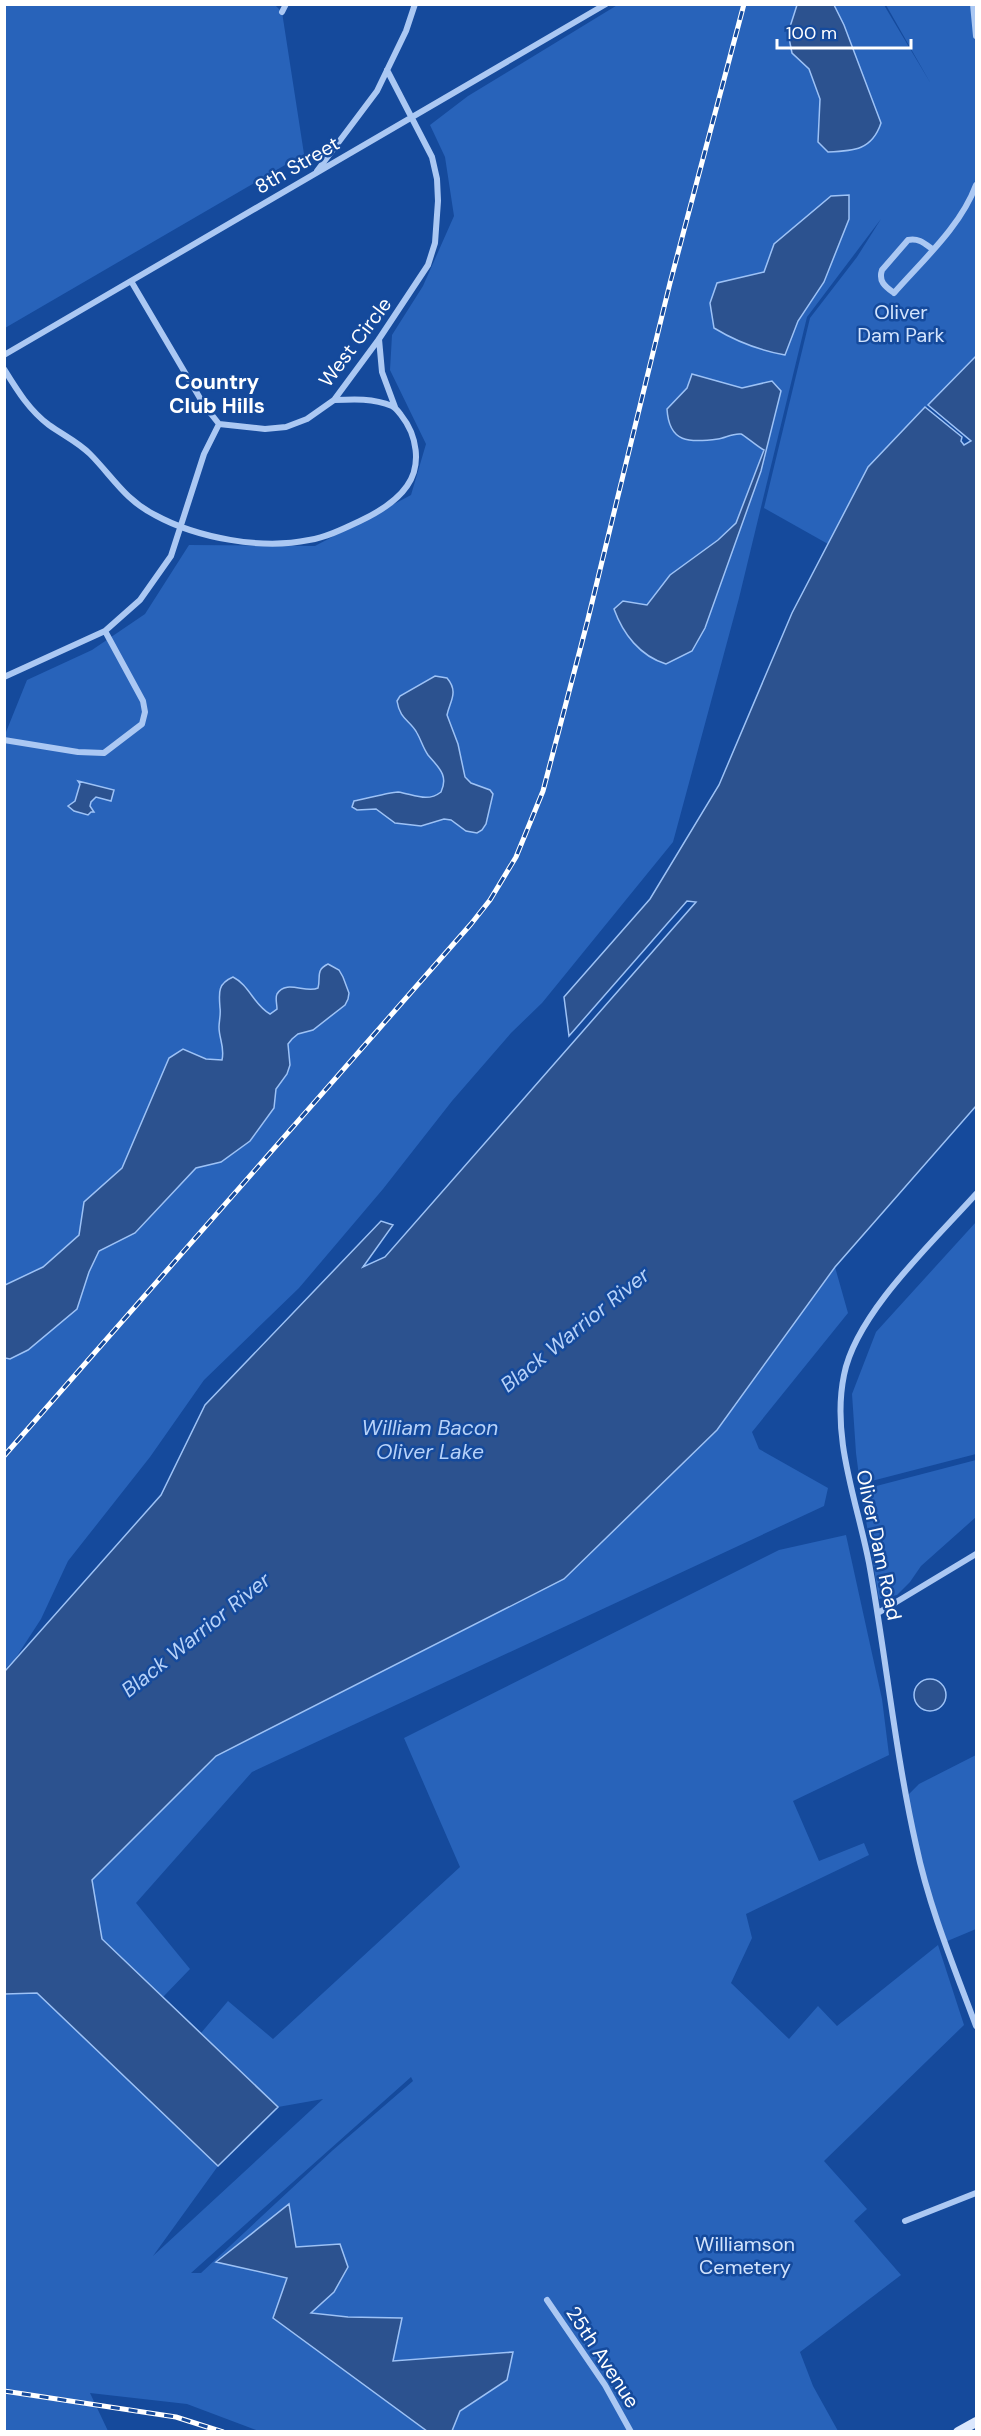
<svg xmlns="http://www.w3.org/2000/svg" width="981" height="2436" font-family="'DM Sans',sans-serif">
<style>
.green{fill:#2863ba;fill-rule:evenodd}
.water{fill:#2c528f;stroke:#9dc2f6;stroke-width:1.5}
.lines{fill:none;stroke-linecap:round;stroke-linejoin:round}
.minor{stroke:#abc8f3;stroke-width:6}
.secondary{stroke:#dae7fd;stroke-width:10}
.rail-casing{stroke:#fff;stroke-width:5}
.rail{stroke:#154a9c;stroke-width:3;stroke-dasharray:9;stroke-linecap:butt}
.labels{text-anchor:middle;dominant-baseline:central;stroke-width:5;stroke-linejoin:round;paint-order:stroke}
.street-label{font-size:20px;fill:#fff;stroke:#154a9c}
.park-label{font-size:20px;fill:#d3e4fd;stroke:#154a9c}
.neighbourhood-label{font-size:21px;font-weight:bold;fill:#fff;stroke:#154a9c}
.water-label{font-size:21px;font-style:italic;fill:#b7d2f9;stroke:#154a9c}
</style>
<rect width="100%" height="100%" fill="#154a9c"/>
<path class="green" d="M619,4l265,1 47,79 -45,-79h90v351l-108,111 -40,77 -64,-36 46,-190 47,-61 24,-38 -74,98 -68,281 -66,244 -131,161 -31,30 -59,68 -69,88 -84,99 -95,92 -54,77 -82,104 -27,58 -26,40 -10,10 -1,-932 23,-57 65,-30 53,-36 44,-69 126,1 96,-51 15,-51 -36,-74 2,-35 31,-49 31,-70 -9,-59 -15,-32 38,-29z
M5,5h270l7,7 22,142 -299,174z
M976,1222v232l-116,30 -4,-31 -4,-59 24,-62z
M835,1267l13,46 -96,119 7,17 69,39 -4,18 -572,266 -116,131 54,66 -27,28 -61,-58 -11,-59 125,-124 348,-177 153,-149z
M976,1460v57l-55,49 -11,16 -13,13 -18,4 -18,-109z
M846,1535l36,164 7,56 -96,46 26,60 45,-18 5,12 -123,59 6,24 -21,45 58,56 29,-33 19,20 101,-81 26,80 -140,136 43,48 -13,12 47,54 -101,77 13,34 25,45h-579l-72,-27 -97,-11 18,38 -103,1 1,-439h31l181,173 -65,90 170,-157 -45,8 -77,-74 27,-32 45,38 187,-172 -56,-129 375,-188zM411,2077l2,4 -80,69 -132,123h-10z
M976,1755v174l-31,13 -14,-42 -24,-104 12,-12z"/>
<path class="water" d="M797,5h37l10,20 37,98c-9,27 -27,28 -53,29l-10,-10 2,-43 -11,-30 -17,-16 -4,-20z
M849,195v24l-25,63 -26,39 -13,34c-27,-5 -48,-13 -71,-27l-4,-25 7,-20 47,-11 10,-28 57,-48z
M976,356v750l-141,161 -118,163 -153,149 -348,177 -124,124 10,59 176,168 -60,59 -181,-173 -32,1v-323l156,-176 44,-90 176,-184 12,4 -30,42 22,-10 311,-355 -9,-1 -118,135 -5,-39 86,-98 69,-114 73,-172 76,-146 57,-60 37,30 -1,4 3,4 7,-4 -43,-36z
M692,374l50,14 30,-7 9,10 -20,80 -56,157 -13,23 -26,13c-26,-8 -43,-30 -52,-55l9,-8 24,4 23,-30 48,-35 18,-17 28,-73c-5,-2 -20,-15 -23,-16 -8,-1 -16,4 -23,5 -29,4 -49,4 -51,-30l20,-21z
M435,676l12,2c12,14 3,23 0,37l11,29 7,33 6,6 19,7 3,4 -7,30 -4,6 -5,3 -11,-2 -15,-11 -7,-1 -23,7 -26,-3 -19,-14 -19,1 -5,-3 2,-6c9,-2 38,-9 44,-9 15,2 29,11 43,0 8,-17 -3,-25 -13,-37 -5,-7 -7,-15 -11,-22 -7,-13 -17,-13 -20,-32l3,-5z
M78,781l36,9 -3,11 -15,-4 -5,5 -1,4 4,6h-3l-3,3 -14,-4 -6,-5 7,-5 5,-17z
M328,964l11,6 4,7 6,16 -1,6 -3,6 -32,25 -15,4 -6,5 -4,5 2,21 -3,9 -11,15 -2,19 -24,33 -29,21 -25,6 -61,65 -36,18 -10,21 -12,37 -49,41 -18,9 -5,-1v-73l38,-18 36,-32 5,-33 38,-34 47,-110 14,-9 23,10 16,1c3,-13 -3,-21 -3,-33 0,-6 2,-13 1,-19 -1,-15 -3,-24 13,-31 16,8 21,28 37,37l7,-5c0,-5 -2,-11 0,-15 9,-15 29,0 41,-6 3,-10 -3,-18 10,-24z
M914 1695a16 16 0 1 1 32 0a16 16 0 1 1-32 0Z
M289,2204l7,43 44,-3 8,23 -14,25 -23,21 37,4 54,1 -9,43 120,-9 -6,28 -47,31 -8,20h-25l-154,-113 14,-40 -71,-16z"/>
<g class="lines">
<path class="minor" d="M973,4l3,32
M282,12l4,-8
M317,171l60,-80 29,-60 9,-27
M932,249c-8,-6 -13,-11 -24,-9l-26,30c-4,12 4,17 12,23 29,-33 67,-67 82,-108
M131,281l73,124 15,19 46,5 21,-2 21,-8 27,-19 45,-61 49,-74 7,-22 3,-42 -1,-22 -5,-22 -45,-87
M379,339l3,33 13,35
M4,355l602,-351
M4,369c13,21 25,41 45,56 14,10 29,17 41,29 22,22 35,46 65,61 42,23 107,35 154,25 18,-3 34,-11 51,-19 17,-8 36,-19 47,-35 15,-21 10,-51 -6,-71 -3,-4 -5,-7 -9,-9 -19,-8 -38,-7 -58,-6
M4,677l101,-46 35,-31 31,-44 33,-102 15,-30
M4,740l74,12 26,1 38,-29 3,-12 -2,-11 -38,-70
M976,1194c-42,47 -120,119 -132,181 -13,63 13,126 25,188 17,93 26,189 47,282 13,62 38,122 60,181
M878,1613l98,-59
M905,2221l71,-28
M547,2300l58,85 26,47"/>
<path class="secondary" d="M958,2432l18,-10"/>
<g class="rail-casing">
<path id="rail" d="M4,1456l467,-532 19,-24 26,-43 27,-66 44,-168 83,-340 74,-279
M4,2391l172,26 47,15"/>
</g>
<use href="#rail" class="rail"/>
</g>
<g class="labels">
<g class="street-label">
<text transform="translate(297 165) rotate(-30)">8th Street</text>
<text transform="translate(355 342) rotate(-53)">West Circle</text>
<text transform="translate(879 1545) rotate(78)">Oliver Dam Road</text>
<text transform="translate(603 2357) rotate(57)">25th Avenue</text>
</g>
<g class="park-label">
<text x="901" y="312">Oliver<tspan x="901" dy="23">Dam Park</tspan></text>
<text x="745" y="2244">Williamson<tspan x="745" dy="23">Cemetery</tspan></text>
</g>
<g class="neighbourhood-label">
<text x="217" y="382">Country<tspan x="217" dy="24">Club Hills</tspan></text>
</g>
<g class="water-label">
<text transform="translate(575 1330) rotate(-39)">Black Warrior River</text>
<text x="430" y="1428">William Bacon<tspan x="430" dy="24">Oliver Lake</tspan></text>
<text transform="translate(196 1635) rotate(-39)">Black Warrior River</text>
</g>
</g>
<rect width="981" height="2436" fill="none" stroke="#ffffff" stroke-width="12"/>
<path d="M777 39v9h134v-9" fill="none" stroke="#ffffff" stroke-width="3"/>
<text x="786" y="39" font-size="18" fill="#ffffff" stroke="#154a9c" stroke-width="4.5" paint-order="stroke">100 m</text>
</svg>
